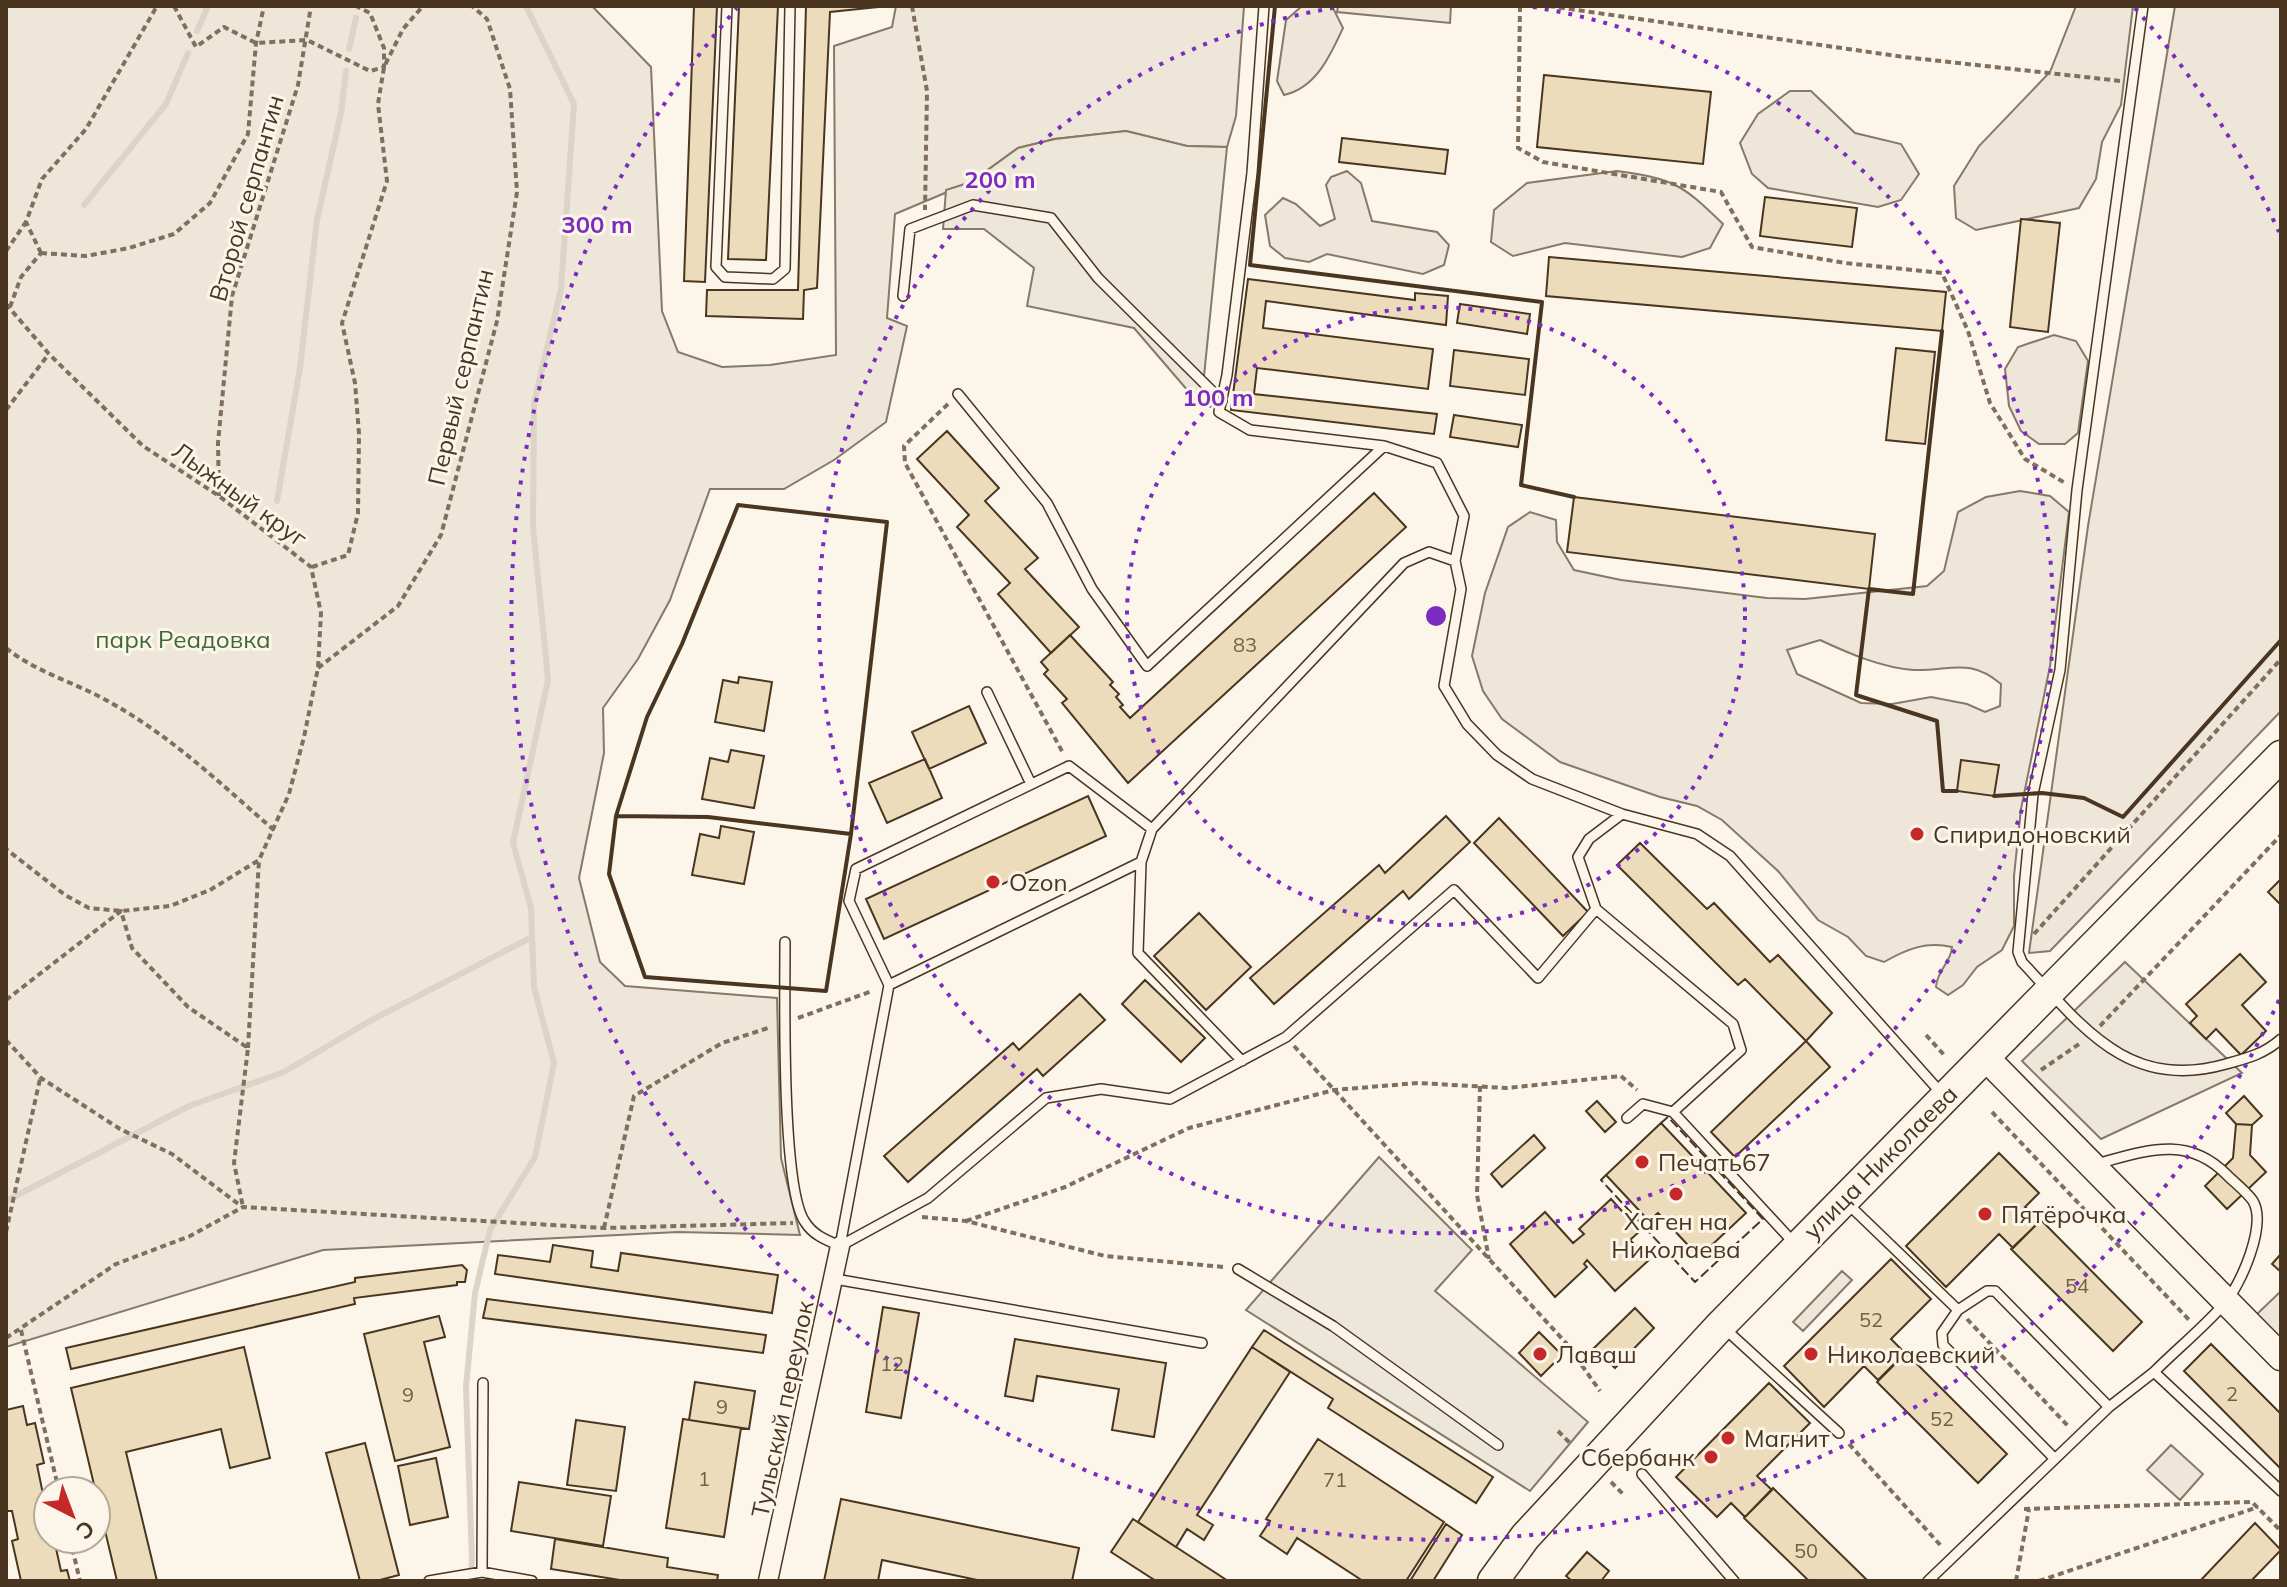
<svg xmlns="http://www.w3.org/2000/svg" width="2287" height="1587" font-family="Mulish,sans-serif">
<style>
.green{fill:#ede6d9;stroke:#887966;stroke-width:2;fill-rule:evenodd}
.parking{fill:#ede7d9;stroke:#887966;stroke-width:2}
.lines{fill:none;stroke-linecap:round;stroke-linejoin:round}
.stream{stroke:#dcd4c6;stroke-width:6}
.building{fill:#ecdcbc;stroke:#4a3520;stroke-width:2}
.lane-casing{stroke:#4a3520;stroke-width:12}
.street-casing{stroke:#4a3520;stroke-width:21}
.secondary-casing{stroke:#4a3520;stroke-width:29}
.primary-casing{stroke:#4a3520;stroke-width:33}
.path{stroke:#7f6f5c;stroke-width:4;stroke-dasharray:6 4;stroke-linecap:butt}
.lane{stroke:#fbf6e9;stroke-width:9}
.street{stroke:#fbf6e9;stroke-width:18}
.secondary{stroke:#fbf6e9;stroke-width:26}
.primary{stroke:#fbf6e9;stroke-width:30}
.fence{stroke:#4a3520;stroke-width:2;stroke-dasharray:10 4;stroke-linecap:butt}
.wall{stroke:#4a3520;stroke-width:4}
.ring{fill:none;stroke:#7b2cbf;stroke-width:4;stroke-dasharray:4 8}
.poi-dot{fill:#c62828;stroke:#fbf6e9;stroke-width:3}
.labels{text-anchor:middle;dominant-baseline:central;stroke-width:6;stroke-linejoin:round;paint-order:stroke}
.number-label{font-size:20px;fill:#725f47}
.street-label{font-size:24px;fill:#4a3520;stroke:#fbf6e9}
.park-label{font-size:24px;fill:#436837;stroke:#fbf6e9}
.poi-label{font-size:24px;fill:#4a3520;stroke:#fbf6e9;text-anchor:start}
.centre{fill:#7b2cbf;stroke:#fbf6e9;stroke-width:4}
.ring-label{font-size:24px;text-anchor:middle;font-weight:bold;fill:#7b2cbf;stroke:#fbf6e9;stroke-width:6;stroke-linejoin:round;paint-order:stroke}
</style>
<rect width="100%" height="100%" fill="#fbf6e9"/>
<path class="green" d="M6,6h586l59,61 11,244 16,41 44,15 48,-2 66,-10 -2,-309 58,-19 4,-21h348l-8,110 -9,31 -40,-1 -61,-15 -72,8 -36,9 -47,34 -76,32 -8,104 20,8 -21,96 -52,38 -50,29h-74l-40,111 -32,59 -35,49 1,45 -25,125 21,84 25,24 152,12 4,160 19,77 -122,-3 -355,18 -317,97z
M1302,6h30l11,22c-13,28 -27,60 -59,67l-7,-14 9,-61z
M1338,6h113l-1,17 -113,-11z
M2076,6h57l-12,99 -19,37 -6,37 -17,29 -103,22 -20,-12 -2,-32 25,-40 71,-74z
M2175,6h106v705l-231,240 -21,2 59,-427z
M1790,91h21l44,42 46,11 18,30 -18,26 -23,7 -110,-19 -16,-14 -12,-31 18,-29z
M1347,171l14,12 11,38 65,11 12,13 -5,20 -21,9 -96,-20 -18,8 -24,-4 -15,-12 -5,-31 18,-17 13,6 24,22 15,-7 -9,-34 5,-8z
M1617,171c57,8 65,13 106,53l-13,24 -28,9 -117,-14 -52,13 -22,-14 3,-32 33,-27z
M2054,335l22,6 12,20 -10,72 -13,11h-26l-18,-13 -12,-25 -4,-37 13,-22z
M2020,491l30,5 19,16 -19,154 -29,143 -7,67v50l-12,24 -25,17 -14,18 -15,10 -12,-8c1,-17 15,-24 16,-40 -26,-6 -45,2 -68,15l-18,-6 -18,-19 -30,-17 -40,-49 -56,-51 -25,-14 -37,-9 -100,-35 -58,-43 -19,-28 -11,-35 13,-63 23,-66 22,-15 26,8 1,22 17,28 47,10 146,18 38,1 122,-13 17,-15 14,-59 28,-15zM1820,640c28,13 62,28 94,30 37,1 55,-13 87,14l-1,22 -15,6 -18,-8 -36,-7 -39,7 -31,-1 -64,-29 -10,-24z
M1842,1271l10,9 -49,51 -10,-9z
M2281,1291v50l-26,-25z
M2171,1445l32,29 -23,26 -33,-30z"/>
<path class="parking" d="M1126,131l61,15 40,1 -26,259 -67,-78 -107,-22 7,-38 -50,-39h-41l3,-39 25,-8 47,-34 37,-9z
M2125,962l117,111 -141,66 -79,-78z
M1379,1157l93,93 -37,41 153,131 -58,69 -284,-181z"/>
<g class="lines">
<path class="stream" d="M197,31l11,-25
M349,49l7,-31
M84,205l82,-101 22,-51
M277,501l23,-133 17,-148 24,-107 5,-42
M6,1201l183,-95 95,-34 84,-50 164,-85
M470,1581l2,-21 -6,-173 9,-94 15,-63 45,-73 19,-94 -20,-76 -3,-79 -18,-65 35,-163 -15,-153 1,-124 27,-114 13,-185 -48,-98"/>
</g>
<path class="building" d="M694,6h23l-12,276 -21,-1z
M739,6h39l-12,254 -38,-1z
M806,6h82l-58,6 -13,276 -13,2 -1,29 -97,-3 1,-26h91z
M1544,75l167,17 -8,72 -166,-17z
M1342,138l106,12 -3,24 -106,-12z
M1765,197l92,11 -5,39 -92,-11z
M2021,219l39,4 -12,109 -38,-5z
M1549,257l397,35 -4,39 -396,-35z
M1248,279l167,21v-7l33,3 -2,29 -180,-24 -3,27 170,21 -5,40 -171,-21 -3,26 183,20 -3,20 -203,-24z
M1460,304l70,10 -3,20 -70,-11z
M1896,348l39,4 -10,92 -39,-4z
M1454,350l75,9 -4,36 -75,-9z
M1454,415l68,10 -4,22 -68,-10z
M947,431l52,57 -14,13 53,57 -13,11 54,58 -28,26 -53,-59 12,-11 -53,-56 12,-12 -52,-56z
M1374,493l32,34 -278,256 -66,-80 5,-4 -23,-25 4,-4 -7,-8 29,-27 43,47 -3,3 9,9 -3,3 7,8 -3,2 10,11z
M1574,497l301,37 -6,55 -302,-37z
M739,677l33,5 -8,49 -49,-9 8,-42 15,3z
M969,706l17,37 -57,26 -17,-37z
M731,750l33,6 -10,52 -52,-9 8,-41 18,4z
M925,759l17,39 -55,25 -18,-40z
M1961,760l38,5 -5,31 -37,-5z
M1088,796l18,40 -222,103 -18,-40z
M1446,816l24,26 -61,57 -6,-8 -129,113 -24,-26 129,-113 6,8z
M1499,818l89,94 -25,24 -89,-93z
M721,826l33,6 -10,52 -52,-9 8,-41 19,4z
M1640,843l67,66 7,-6 56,59 8,-7 54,58 -26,28 -61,-62 -7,6 -121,-120z
M2281,879v26l-13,-13z
M1199,913l52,54 -45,43 -52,-54z
M2240,954l26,28 -24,23 24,26 -25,24 -25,-26 -10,10 -16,-16 7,-7 -11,-12z
M1145,980l60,58 -24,24 -59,-58z
M1080,994l25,26 -62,56 -6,-7 -129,113 -24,-26 129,-113 6,7z
M1806,1041l24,26 -95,90 -24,-25z
M2244,1096l18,20 -10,9 -16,-1 -10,-11z
M1597,1101l19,21 -11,10 -19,-21z
M1661,1123l85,90 -47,44 -41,-44 -9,8 -43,-46z
M2236,1124l16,1 -2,30 16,17 -39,37 -22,-23 28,-28z
M1534,1135l11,13 -43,39 -11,-13z
M1999,1153l40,40 -14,14 15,14 -27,27 -14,-14 -53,53 -40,-41z
M1611,1199l29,32 -10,9 19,20 -34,31 -28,-31 -3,4 3,3 -32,30 -45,-53 35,-32 28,31 11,-9 -5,-5z
M2041,1220l101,102 -29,29 -102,-102z
M553,1245l40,6 -2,16 27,4 3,-18 157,22 -6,38 -277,-39 3,-19 52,7z
M2280,1255l1,1v16l-9,-8z
M1891,1259l40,40 -40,40 14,14 -27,27 -14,-14 -40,41 -40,-41z
M462,1265l5,5 -2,12h-8v3l-103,13 1,6 -284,65 -5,-21 289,-66v-4z
M487,1299l279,36 -3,18 -280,-35z
M883,1307l36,6 -18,105 -35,-6z
M1635,1308l19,20 -39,40 -21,-20z
M439,1316l6,21 -21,5 26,105 -55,14 -31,-127z
M1264,1330l229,147 -17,26 -148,-95 5,-9 -81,-52z
M1539,1332l23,23 -21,21 -22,-23z
M1015,1339l151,24 -12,74 -42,-7 7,-41 -82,-13 -4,25 -28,-5z
M2211,1344l70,70v55l-97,-98z
M244,1347l26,111 -40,10 -9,-39 -95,23 31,129h-40l-46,-193z
M1252,1347l38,25 -93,143 16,10 -9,15 -17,-11 -11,18 -38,-25z
M1906,1353l101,101 -29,29 -101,-101z
M695,1382l60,9 -6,38 -60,-9z
M1769,1383l41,40 -53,53 15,14 -27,27 -14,-14 -14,14 -41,-40z
M23,1406l4,19 8,-2 9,40 -7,2 7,34 4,-1v41h6l7,32 6,-1 3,11h-49l-9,-40 6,-2 -6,-28h-6v-101z
M683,1419l58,9 -17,109 -58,-9z
M576,1420l49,7 -9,64 -49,-6z
M1318,1439l126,83 -38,59h-43l-66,-43 -10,16 -27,-18 10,-15 -4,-2z
M365,1443l34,132 -23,6h-16l-34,-128z
M436,1458l12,59 -38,8 -12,-59z
M519,1482l92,14 -8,50 -92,-15z
M1773,1488l95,93h-59l-65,-63z
M841,1499l238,49 -7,33h-90l-100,-21 -4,21h-54z
M1133,1519l43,28 52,34h-72l-45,-29z
M2255,1523l26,27 -30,31h-51z
M1446,1524l16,11 -29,46h-23z
M555,1539l113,19 -1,9 51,8 -1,6h-91l-75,-12z
M1587,1552l22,19 -8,10h-29l-6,-5z"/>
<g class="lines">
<g class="lane-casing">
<path id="lane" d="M727,6l-11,261 9,10 48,2 12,-10 5,-263
M1264,6l-12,167 -25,202 -8,37 31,18 134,16 53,17 27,53 -9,45 6,28 -17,97 23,38 30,31 35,24 90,35 75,20 33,22 212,238
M2143,6l-66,484 -17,180 -27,124 -15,158 4,10c60,64 106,130 204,102 22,-6 38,-10 55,-25
M903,296l7,-67 63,-24 78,13 47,60 124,123
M958,394l89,109 45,86 55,77 237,-220
M987,692l44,92
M1141,862l-3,91 104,108
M1596,909l137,115 8,26 -68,62 121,131
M785,942c0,50 -4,246 20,280 8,13 21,18 35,24
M889,985l-40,-84 7,-32 213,-103 83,63
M1627,1118l16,-14 30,8
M2096,1164c49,-13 91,-30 131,11 8,8 20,17 26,26 14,24 -12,84 -29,103 -21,24 -47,45 -70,68l127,119
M1848,1204l110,106 -16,23 1,12 112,114
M840,1246l88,-48 118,-100 55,-9 69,10 116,-62 168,-147 84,88 58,-69 -18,-52 11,-18 33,-25
M840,1246l49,-261 252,-123 11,-33 252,-266 25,-11 26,9
M1238,1269l95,57 165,119
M835,1279l367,64
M1958,1310l29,-19h8l114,116
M1723,1327l116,106
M1642,1474l92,107
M482,1572l1,-189
M429,1581l53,-9 50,9
M1928,1581l181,-174 45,-35"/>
</g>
<g class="street-casing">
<path id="street" d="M768,1581l72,-335"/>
</g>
<g class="secondary-casing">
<path id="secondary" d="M1985,1057l296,300"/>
</g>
<g class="primary-casing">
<path id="primary" d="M1493,1581l32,-44 196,-212 560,-569"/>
</g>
<path class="path" d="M174,6l22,41 28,-20 32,16 51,-3 63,31 14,-4v-19l-14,-35 -14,-7
M912,6l15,85 -2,119
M1520,6l-2,142 25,14 178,30 31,55 93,16 97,10 26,58 22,72 35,56 40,24
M1549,6l355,51 217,24
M6,251l20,-29
M41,253l45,3 43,-8 45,-14 36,-31 38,-69 8,-91 8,-37
M41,253l-15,-31 16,-43 44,-50 71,-123
M6,304l43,50 94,92 76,50 92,71 10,46 -3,55 -14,69 -15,57 -30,66 -49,30 -40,16 -49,5 -32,-3 -24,-13 -59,-46
M10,307l11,-30 20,-24
M948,404l-44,42 1,17 158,290
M6,410l42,-55
M219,496l-1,-53 14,-147 66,-211 13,-79
M312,567l36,-12 10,-42 1,-79 -4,-51 -13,-60 45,-142 -9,-77 6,-37 19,-38 20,-23
M6,648c30,24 65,33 98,51 64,34 117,85 171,132
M318,668l80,-62 43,-71 56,-214 20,-129 -7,-103 -23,-70 -15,-13
M2034,934l247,-275
M6,1000l115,-89 11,37 56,59 60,41 -14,115 9,44
M798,1018l74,-27
M2100,1026l181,-191
M1926,1035l19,21
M6,1040l35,38 79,51 52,25 69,52
M1294,1046l272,297 34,48
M248,1048l11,-188
M2041,1070l41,-28
M1480,1086l-3,109 12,64
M1992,1112l199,210
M922,1217l44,4 139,35 119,11
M966,1221l99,-34 124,-59 145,-38 84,-7 89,5 114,-12 16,14
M604,1228l30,-132 88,-53 49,-16
M6,1232l34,-153
M1967,1319l101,107
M21,1330l38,161
M6,1338l110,-74 74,-28 53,-29 361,21 189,-5
M1558,1431l12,12
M1849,1444l93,103
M1611,1482l13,13
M2024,1509l228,-7 29,29
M70,1539l10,42
M2016,1581l13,-72
M2039,1581l219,-74"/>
<use href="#lane" class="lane"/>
<use href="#street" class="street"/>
<use href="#secondary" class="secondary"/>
<use href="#primary" class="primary"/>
<path class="fence" d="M1606,1175l-5,5 94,102 68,-63 -95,-102 -7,6"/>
<path class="wall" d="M1275,6l-25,259 292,37 -21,183 53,12
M1942,331l-29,263 -44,-5 -13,106 81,26 6,70h14
M1994,796l48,-3 42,5 39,19 158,-177
M616,816l31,-99 35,-73 56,-139 149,17 -36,312 -25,157 -181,-14 -36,-103 7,-58 92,1 143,17"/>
</g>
<g class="ring">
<circle cx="1436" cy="616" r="309"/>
<path d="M1533 7A617 617 0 1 1 1339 7"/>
<path d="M2279 1000A926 926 0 1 1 737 8M2135 8A926 926 0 0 1 2279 232"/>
</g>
<g class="poi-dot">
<circle cx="1917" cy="834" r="8"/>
<circle cx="993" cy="882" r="8"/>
<circle cx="1642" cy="1162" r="8"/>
<circle cx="1676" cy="1194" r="8"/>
<circle cx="1985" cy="1214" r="8"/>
<circle cx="1540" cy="1354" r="8"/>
<circle cx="1811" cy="1354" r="8"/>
<circle cx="1728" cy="1438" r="8"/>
<circle cx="1711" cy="1457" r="8"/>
</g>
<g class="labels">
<g class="number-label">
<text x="1245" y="644">83</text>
<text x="2077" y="1285">54</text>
<text x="1871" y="1319">52</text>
<text x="892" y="1363">12</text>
<text x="2232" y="1393">2</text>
<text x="408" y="1394">9</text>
<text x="722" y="1406">9</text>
<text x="1942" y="1418">52</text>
<text x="704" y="1478">1</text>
<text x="1335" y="1479">71</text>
<text x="1806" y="1550">50</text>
</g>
<g class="street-label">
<text transform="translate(246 198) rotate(-74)">Второй серпантин</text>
<text transform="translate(460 377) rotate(-77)">Первый серпантин</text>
<text transform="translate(240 494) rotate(36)">Лыжный круг</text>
<text transform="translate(1880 1162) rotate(-45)">улица Николаева</text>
<text transform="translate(782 1409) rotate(-78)">Тульский переулок</text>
</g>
<g class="park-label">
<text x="183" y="639">парк Реадовка</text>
</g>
<g class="poi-label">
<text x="1933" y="834">Спиридоновский</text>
<text x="1009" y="882">Ozon</text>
<text x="1658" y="1162">Печать67</text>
<text x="2001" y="1214">Пятёрочка</text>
<text x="1676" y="1221" text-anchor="middle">Хаген на<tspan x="1676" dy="28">Николаева</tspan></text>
<text x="1556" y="1354">Лаваш</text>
<text x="1827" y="1354">Николаевский</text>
<text x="1744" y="1438">Магнит</text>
<text x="1695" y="1457" text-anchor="end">Сбербанк</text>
</g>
</g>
<circle cx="1436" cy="616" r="12" class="centre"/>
<g class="ring-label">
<text x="1000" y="188">200 m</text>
<text x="597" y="233">300 m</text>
<text x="1218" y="406">100 m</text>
</g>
<rect width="2287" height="1587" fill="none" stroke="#4a3520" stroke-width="16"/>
<g transform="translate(72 1515) rotate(138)"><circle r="38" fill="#fbf6e9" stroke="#b4a999" stroke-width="2"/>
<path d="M0-6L14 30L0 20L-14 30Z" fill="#c62828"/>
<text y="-12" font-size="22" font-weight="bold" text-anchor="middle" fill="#4a3520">С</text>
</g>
</svg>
